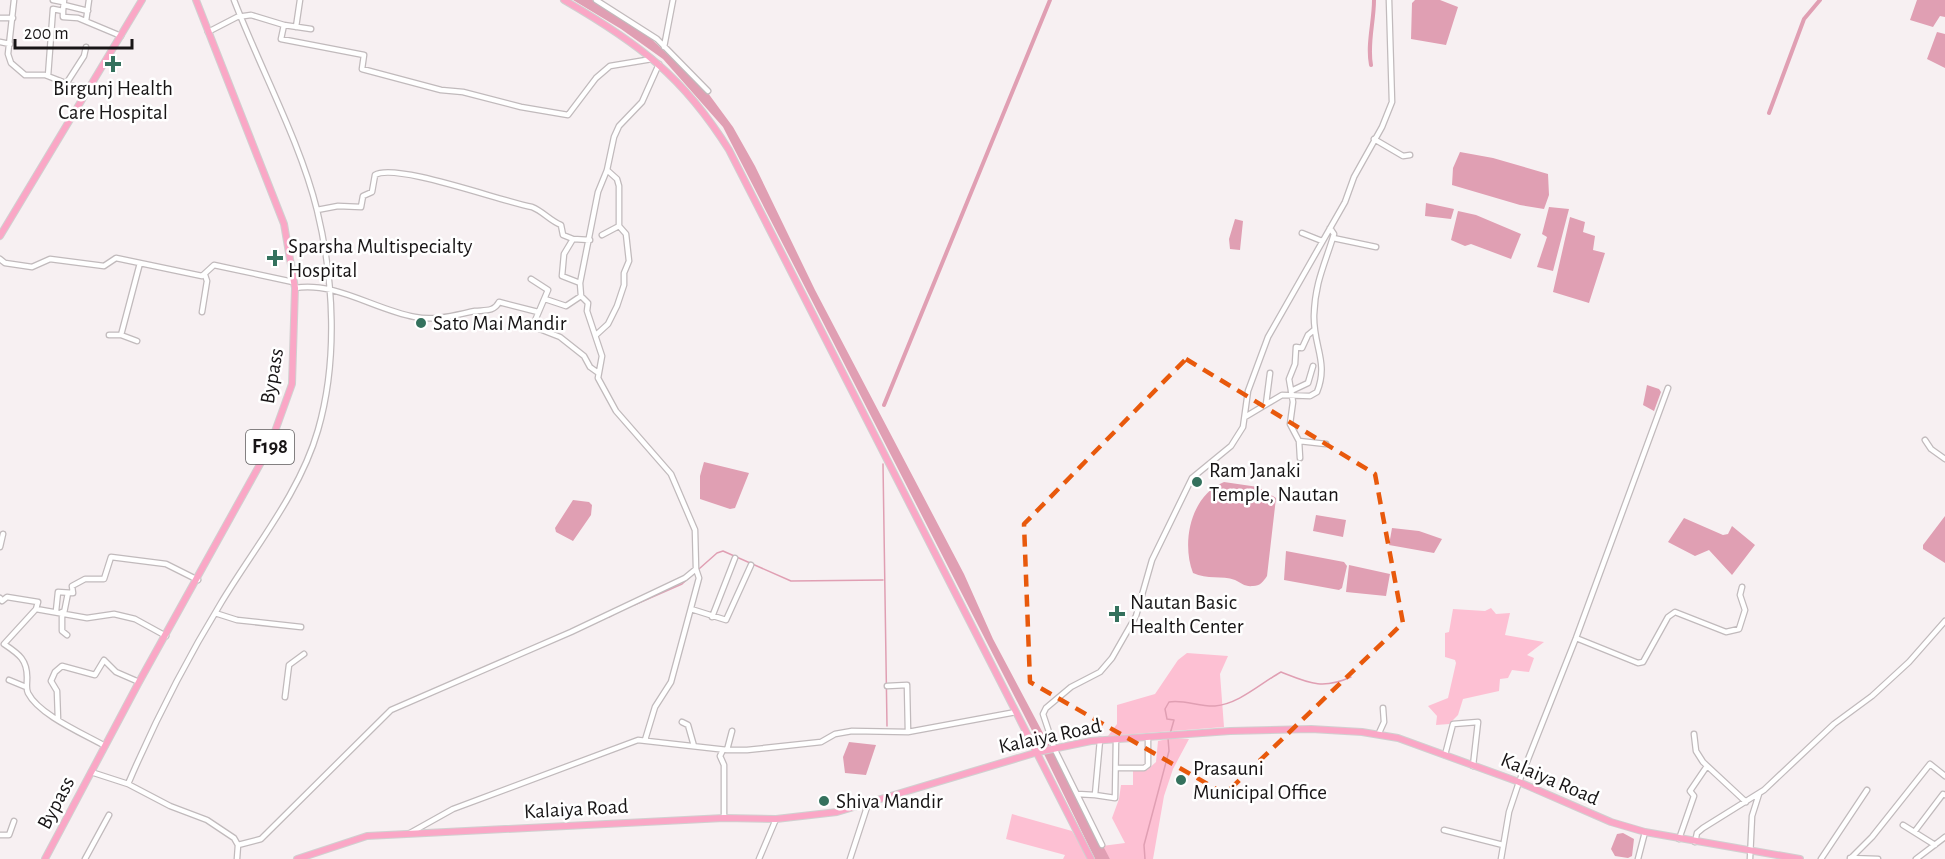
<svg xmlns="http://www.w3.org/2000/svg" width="1945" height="859" font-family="'Alegreya Sans',sans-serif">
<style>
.green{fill:#fdc0d3}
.water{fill:#e09fb3}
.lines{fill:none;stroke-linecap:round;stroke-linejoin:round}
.stream{stroke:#e09fb3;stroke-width:1.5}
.canal{stroke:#e09fb3;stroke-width:4}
.minor-casing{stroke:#c1babc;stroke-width:7}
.major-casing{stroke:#d1d0d0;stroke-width:8}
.minor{stroke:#fff;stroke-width:4.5}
.major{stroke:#faa7c6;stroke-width:6}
.marked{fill:none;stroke:#e8590c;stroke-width:4.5;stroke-dasharray:12 8;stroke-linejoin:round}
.poi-dot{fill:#34715d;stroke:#fff;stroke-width:2}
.labels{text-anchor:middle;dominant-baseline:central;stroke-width:5;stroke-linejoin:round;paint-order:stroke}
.shield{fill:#fff;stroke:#5d5b5c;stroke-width:1.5}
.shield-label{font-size:20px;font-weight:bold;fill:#181516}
.poi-label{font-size:21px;fill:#181516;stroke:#fff;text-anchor:start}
.street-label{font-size:21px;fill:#181516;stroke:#fff}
</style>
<rect width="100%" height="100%" fill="#f7f0f2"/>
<path class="green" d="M1491,608l5,6 14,-1 -5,22 39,7 -17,13 7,3 -5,14 -17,-2 -4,8 -8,1 -1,12 -36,8 -5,16 -9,9 -13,1 1,-9 -9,-10 20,-8 8,-35 -1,-3 -10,-3v-24l4,-1 4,-23 32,2z
M1187,653l41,3 -8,18 4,53 -116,9 9,-12v-19l38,-11 23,-34z
M1172,738l17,1 -16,30 -9,27 -11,63h-43l-8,-13 23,-3 -13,-25 7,-19 2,-14h12v-15h14l9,-8 2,-21z
M1012,814l60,17 17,28h-26l2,-4 -59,-16z"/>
<path class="water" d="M573,0h19l53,33 60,56 28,38 22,39 60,124 149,284 29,65 117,220h-15l-50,-103 -322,-629 -60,-68 -42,-30z
M1415,0h25l18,7 -12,38 -35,-6 1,-36z
M1917,0h28v17l-5,-1 -7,11 -23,-7z
M1937,32l8,2v34l-18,-9z
M1460,152l33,6 55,16 1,21 -5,14 -24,-4 -68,-20 1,-17z
M1426,203l28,6 -3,10 -26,-3z
M1549,207l20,2 -16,62 -16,-4 10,-30 -5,-3z
M1458,211l18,4 45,19 -10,25 -40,-15 -6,2 -14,-6z
M1570,217l15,5 -2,10 12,4 -2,14 12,3 -16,50 -36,-11z
M1235,219l8,2 -3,29 -10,-1 -1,-10z
M1647,385l12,4 2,3 -7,19 -11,-6z
M704,462l45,11 -14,35 -5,1 -30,-10v-23z
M1224,482l34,5 18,11 -9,78c-4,6 -7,10 -14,10 -8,1 -12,-3 -18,-6 -13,-5 -28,0 -42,-7 -12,-31 -2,-78 31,-91z
M573,500l16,2 3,3 -1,10 -18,26 -17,-9 -1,-4z
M1316,515l30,5 -3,17 -30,-6z
M1945,516v47l-22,-14v-4z
M1684,518l39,17 5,-1 4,-8 23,19 -23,30 -23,-25 -14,6 -27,-14z
M1392,528l27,3 23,8 -8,14 -45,-8z
M1286,551l58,11 3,4 -5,22 -3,2 -55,-10z
M1349,565l41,9 -4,22 -40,-4z
M849,742l27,3 -10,30 -21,-2 -2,-16z
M1623,833l11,6 -2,17 -4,2 -13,-2 -4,-7 6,-15z"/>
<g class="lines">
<path class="stream" d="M883,464l4,262
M634,605l48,-21 35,-31 6,-2 68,30 92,-1
M609,617l7,-4
M1170,734l4,-14 -7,-1 -2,-10 4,-7c14,-3 31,5 46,4 24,-2 46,-23 66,-34 28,11 41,18 70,5
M1145,859l-1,-14 25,-94 -1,-13"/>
<path class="canal" d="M1371,65c-4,-21 3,-43 3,-65
M1769,113l35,-94 16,-19
M884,405l166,-405"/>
<g class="minor-casing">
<path id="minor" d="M14,0l-6,54 3,9 14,12h20l44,17
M53,0l10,2
M596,0l61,39 51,52
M64,5l24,6
M63,11v6l15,1 43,18
M0,18h13
M86,21l3,-21
M284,25l27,4
M296,27l4,-27
M208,32l29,-15 14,-2 33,10 -3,14 83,16 -2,14 79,21 22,2 58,15 47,8 28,-37 14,-12 42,-7
M0,42l10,2
M664,47l9,-47
M48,76l5,-67 10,2 1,-11
M66,84l18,-28 2,-9
M1374,139l29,17 7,-1
M317,210l21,-4 23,1 2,-11 9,-4 3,-17c20,-13 128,27 157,32 12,5 17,13 29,18l2,10 10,4
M1302,233l20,8
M602,235l17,-9
M1333,238l43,9
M0,259l5,4 27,4 18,-8 54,7 12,-8 86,18 12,-11 79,17
M531,279l17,11 -14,33 3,5 23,9 24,19 6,11 7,5
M580,283l-18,-7 2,-22 9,-15 17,1
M295,288c40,-7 80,22 120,29 20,4 40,-2 60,-6 10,-1 19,1 24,-9l39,10
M545,299l21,7 15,-10
M202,312l5,-31 -2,-6
M109,335h12
M596,335l12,-11 9,-18 7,-21v-12l5,-12 -3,-27 -7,-8v-40l-2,-7 -10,-9
M137,341l-16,-6 19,-72
M1291,391l17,-8 5,-17
M1266,404l4,-31
M1245,417l37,-22 28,1 7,-4c12,-30 -4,-46 -3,-77 1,-33 11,-51 20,-81l-4,-6
M1925,440l6,9 14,10
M1299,441l27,3
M1300,458l-1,-17 -9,-17 3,-22 -4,-23 6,-15 1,-17 6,1 6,-13 6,-5
M0,547l3,-13
M0,598l2,3 5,-4 31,5 -2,7
M691,609l35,11 25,-55
M56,611l2,-19 15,1 -1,-7 13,-7h19l7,-22 55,7 32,16
M62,612v19l5,4
M64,613l4,-20
M215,613l22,7 64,7
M712,617l23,-59
M1576,638l62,25 5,-1 25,-45 7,-5 51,20 13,-3 6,-19 -5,-15 2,-8
M9,680l17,7
M887,686l20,-1 1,47
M285,697l4,-32 15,-11
M58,720l-1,-29 -6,-10 4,-9 7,-6 33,9 9,-15 12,12 23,10
M682,722l6,3 6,21
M1379,733l5,-11 -1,-14
M1694,734l2,17 7,11 43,40
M645,740l10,-33 16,-25 28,-104 -3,-9
M1100,740l-5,55 20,3 1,-59
M105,746c-21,-12 -66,-31 -77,-53 -2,-4 -1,-9 -1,-13 1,-20 -8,-26 -23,-36l32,-35 51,9 27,-4 21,5 31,17
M723,750l-3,6 4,9v53
M727,750l5,-19
M1445,755l8,-31 25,-2 -5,44
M1117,768h27l4,-3v-28
M91,772l37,12 42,22 37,14 27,18 4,7 -1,14
M128,784c27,-63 57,-122 93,-181 33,-55 79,-110 97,-173 20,-69 16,-150 -1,-220 -17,-69 -57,-142 -83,-210
M1077,794l18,1
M1903,825l32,20
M1444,830l59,15
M1915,831l28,-37 2,1
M410,833l43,-24 185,-69 89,10h20l74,-8 14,-8 17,-3 56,1 108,-20
M0,835h9l5,-14
M1679,839l15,-43 -4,-5 17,-25
M1695,842l2,-9 6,-5 61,-38 70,-66 38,-28 37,-34 36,-41
M238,845l23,-6 130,-129 180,-78 114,-54 11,-9 -1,-39 -24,-56 -55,-63 -18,-33 4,-22 -15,-45 1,-8 -7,-7 -1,-13 18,-91 9,-22 7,-33 5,-11 23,-24 17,-38
M1102,845l-47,-95 -12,-36 3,-6 25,-21 29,-15 12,-14 24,-42 16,-56 40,-82 39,-32 12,-19 5,-36 20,-54 77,-135 9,-25 28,-50 10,-25 -3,-102
M1850,858l28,1
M1851,858l21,-21 58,-73 15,12
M85,859l24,-44
M759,859l17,-40
M850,859l18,-55
M1501,859l8,-47 10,-30 57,-144 92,-250
M1638,859l7,-27
M1750,859l2,-43 7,-22
M1821,859l46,-69
M1916,859l29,-22"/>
</g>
<g class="major-casing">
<path id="major" d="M564,0c74,43 119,76 165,150l362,709
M0,236l142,-236
M45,859l94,-177 130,-234 23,-64 3,-96 -11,-64 -88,-224
M297,859l70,-23 357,-18 52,1 61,-7 201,-60 53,-11 139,-10 81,-2 51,3 36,6 121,44 92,40 34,10 155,27"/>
</g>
<use href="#minor" class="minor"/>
<use href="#major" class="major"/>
</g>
<path class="marked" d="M1186,359l189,115 28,149 -178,171 -195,-112 -6,-158z"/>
<g class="poi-dot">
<path d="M110 55h6v6h6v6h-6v6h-6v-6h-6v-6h6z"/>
<path d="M272 249h6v6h6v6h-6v6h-6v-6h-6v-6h6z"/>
<circle cx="421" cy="323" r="6"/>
<circle cx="1197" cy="482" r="6"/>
<path d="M1114 605h6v6h6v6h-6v6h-6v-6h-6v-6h6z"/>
<circle cx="1181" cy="780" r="6"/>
<circle cx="824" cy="801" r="6"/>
</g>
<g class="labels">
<rect class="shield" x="246" y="430" width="48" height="34" rx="4.5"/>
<g class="shield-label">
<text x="270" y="447">F198</text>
</g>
<g class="poi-label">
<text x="113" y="88" text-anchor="middle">Birgunj Health<tspan x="113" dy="24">Care Hospital</tspan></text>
<text x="288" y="246">Sparsha Multispecialty<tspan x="288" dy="24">Hospital</tspan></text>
<text x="433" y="323">Sato Mai Mandir</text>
<text x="1209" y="470">Ram Janaki<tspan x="1209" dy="24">Temple, Nautan</tspan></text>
<text x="1130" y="602">Nautan Basic<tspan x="1130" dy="24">Health Center</tspan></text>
<text x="1193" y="768">Prasauni<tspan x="1193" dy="24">Municipal Office</tspan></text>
<text x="836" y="801">Shiva Mandir</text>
</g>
<g class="street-label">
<text transform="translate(272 376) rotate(-80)">Bypass</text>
<text transform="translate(1050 736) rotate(-12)">Kalaiya Road</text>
<text transform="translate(1550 779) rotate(23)">Kalaiya Road</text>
<text transform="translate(56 803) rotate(-62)">Bypass</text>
<text transform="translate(576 809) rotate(-3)">Kalaiya Road</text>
</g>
</g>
<path d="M15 39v9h117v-9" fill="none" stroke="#181516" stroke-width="3"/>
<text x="24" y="39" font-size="18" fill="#181516" stroke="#ffffff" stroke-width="4.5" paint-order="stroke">200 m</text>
</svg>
